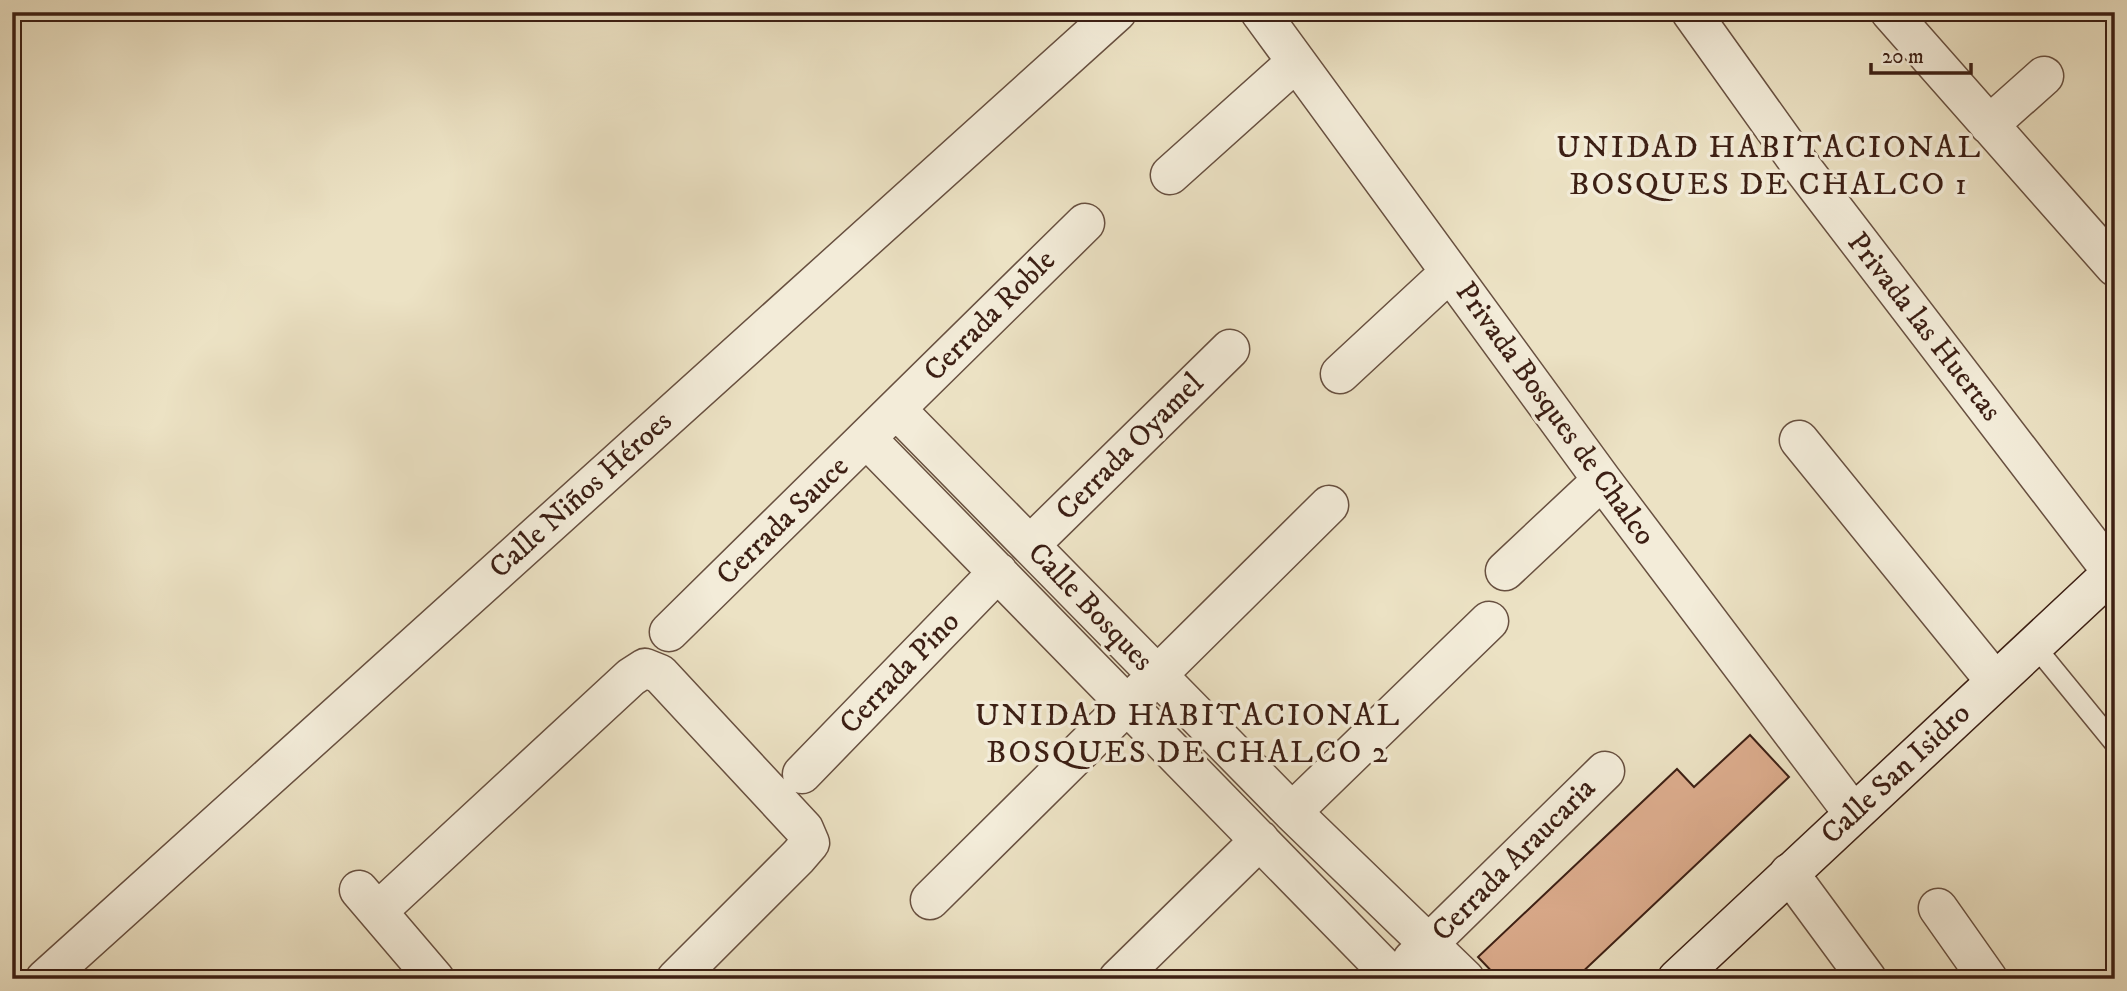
<svg xmlns="http://www.w3.org/2000/svg" width="2127" height="991" font-family="'IM FELL DW Pica',serif">
<style>
.building{fill:#dcac8d;stroke:#3c1f14;stroke-width:2}
.lines{fill:none;stroke-linecap:round;stroke-linejoin:round}
.service-casing{stroke:#685040;stroke-width:22}
.minor-casing{stroke:#685040;stroke-width:41}
.secondary-casing{stroke:#3c1f14;stroke-width:41}
.service{stroke:#f3ecd9;stroke-width:19}
.minor{stroke:#f3ecd9;stroke-width:38}
.secondary{stroke:#f3ecd9;stroke-width:38}
.labels{text-anchor:middle;dominant-baseline:central;stroke-width:7;stroke-linejoin:round;paint-order:stroke}
.street-label{font-size:30px;fill:#3c1f14;stroke:#f3ecd9}
.neighbourhood-label{font-size:32px;letter-spacing:2px;fill:#3c1f14;stroke:#f3ecd9}
</style>
<rect width="100%" height="100%" fill="#ece2c4"/>
<filter id="stains"><feTurbulence type="fractalNoise" baseFrequency=".00286" numOctaves="4"/><feColorMatrix values="0 0 0 0 .2 0 0 0 0 .09 0 0 0 0 .02 0 0 0 .5 -.17"/></filter>
<radialGradient id="worn" r=".72"><stop offset=".6" stop-color="#630" stop-opacity="0"/><stop offset="1" stop-color="#630" stop-opacity=".3"/></radialGradient>
<path class="building" d="M1750,735l39,42 -214,202h-76l-21,-22 199,-188 17,18z"/>
<g class="lines">
<g class="service-casing">
<path id="service" d="M2034,645l81,99"/>
</g>
<g class="minor-casing">
<path id="minor" d="M1260,12l342,468 251,333
M1691,12l110,154 311,406
M1890,12l225,255
M1989,125l55,-49
M1170,175l126,-113
M1340,374l110,-102
M896,409l396,403 173,167
M867,439l528,540
M1799,440l196,241
M1030,545l200,-196
M1505,571l97,-91
M669,632l416,-409
M802,774l196,-202
M1292,812l197,-191
M1789,873l78,106
M359,890l76,89
M930,900l399,-395
M1938,908l50,71
M378,911l253,-234 14,-9 15,6 144,155 6,14 -12,14 -122,122
M1412,960l193,-189
M45,979l1072,-967
M1118,979l142,-139"/>
</g>
<g class="secondary-casing">
<path id="secondary" d="M1677,979l438,-409"/>
</g>
<use href="#service" class="service"/>
<use href="#minor" class="minor"/>
<use href="#secondary" class="secondary"/>
</g>
<g class="labels">
<g class="street-label">
<text transform="translate(990 316) rotate(-45)">Cerrada Roble</text>
<text transform="translate(1924 327) rotate(52)">Privada las Huertas</text>
<text transform="translate(1555 414) rotate(54)">Privada Bosques de Chalco</text>
<text transform="translate(1130 447) rotate(-45)">Cerrada Oyamel</text>
<text transform="translate(581 495) rotate(-42)">Calle Niños Héroes</text>
<text transform="translate(783 521) rotate(-44)">Cerrada Sauce</text>
<text transform="translate(1090 607) rotate(46)">Calle Bosques</text>
<text transform="translate(900 673) rotate(-46)">Cerrada Pino</text>
<text transform="translate(1896 774) rotate(-43)">Calle San Isidro</text>
<text transform="translate(1514 860) rotate(-45)">Cerrada Araucaria</text>
</g>
<g class="neighbourhood-label">
<text x="1769" y="148">UNIDAD HABITACIONAL<tspan x="1769" dy="37">BOSQUES DE CHALCO 1</tspan></text>
<text x="1188" y="716">UNIDAD HABITACIONAL<tspan x="1188" dy="37">BOSQUES DE CHALCO 2</tspan></text>
</g>
</g>
<rect width="2127" height="991" fill="none" stroke="#ece2c4" stroke-width="42"/>
<rect x="14" y="14" width="2099" height="963" fill="none" stroke="#3c1f14" stroke-width="3.5"/>
<rect x="21" y="21" width="2085" height="949" fill="none" stroke="#3c1f14" stroke-width="2"/>
<path d="M1871 63v10h100v-10" fill="none" stroke="#3c1f14" stroke-width="3.5"/>
<text x="1882" y="63" font-size="21" fill="#3c1f14" stroke="#f3ecd9" stroke-width="5" paint-order="stroke">20 m</text>
<rect width="100%" height="100%" filter="url(#stains)"/>
<rect width="100%" height="100%" fill="url(#worn)"/>
</svg>
